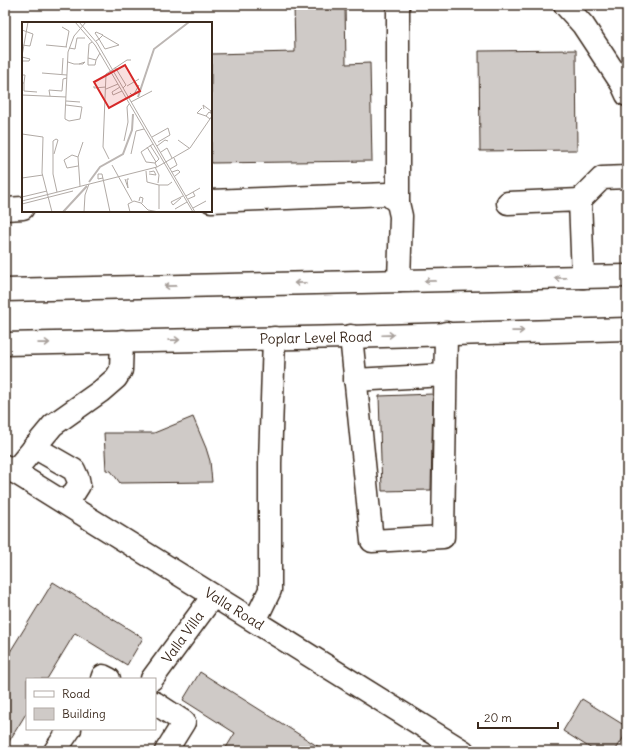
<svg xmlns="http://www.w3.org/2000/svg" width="632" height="756" font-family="Delius,sans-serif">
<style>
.building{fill:#cfcac7;stroke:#3b2a1e}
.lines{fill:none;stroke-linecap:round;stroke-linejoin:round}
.minor-casing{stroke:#3b2a1e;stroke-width:25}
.major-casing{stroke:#3b2a1e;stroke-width:25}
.minor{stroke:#fff;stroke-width:22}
.major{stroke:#fff;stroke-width:22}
.oneway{stroke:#a79f9a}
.labels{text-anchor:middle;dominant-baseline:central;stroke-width:3;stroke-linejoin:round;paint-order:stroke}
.street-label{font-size:14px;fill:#3b2a1e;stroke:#fff}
.inset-river{fill:none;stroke:#bcb6b3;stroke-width:2}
.inset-road{fill:none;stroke:#b1aaa5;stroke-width:1}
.view{fill:#d62828;fill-opacity:0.15;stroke:#d62828;stroke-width:2}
.inset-edge{fill:none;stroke:#3b2a1e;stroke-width:2}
</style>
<rect width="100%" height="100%" fill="#fff"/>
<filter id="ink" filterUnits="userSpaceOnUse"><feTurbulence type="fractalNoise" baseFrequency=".025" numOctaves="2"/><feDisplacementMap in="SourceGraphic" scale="8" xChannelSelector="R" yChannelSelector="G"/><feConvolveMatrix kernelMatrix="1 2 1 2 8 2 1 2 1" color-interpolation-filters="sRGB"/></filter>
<g filter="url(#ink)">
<path class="building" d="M294,5h51l1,59 24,-1 2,98 -161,2v-109l84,-2z
M576,50l1,100 -97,1 -1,-100z
M433,394l-2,96 -49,1 -3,-95z
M193,417l13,31 4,13 2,21 -92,1 -9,-12 -5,-1 -2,-37h50z
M53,582l90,56 -16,27 -52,-32 -28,46h-20v33l-22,36v-88z
M200,672l89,56 36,23h-101l11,-18 -52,-33z
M582,699l45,28v5l-12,19h-20l-32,-20z"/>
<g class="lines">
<g class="minor-casing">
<g id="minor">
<path d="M398,5v198"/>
<path d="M565,5l18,20 39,59 5,11"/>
<path d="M580,200l22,-22 25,-1"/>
<path d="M211,201l177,-7 10,9 3,13 -2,65"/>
<path d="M508,203l72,-3 3,77"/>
<path d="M5,209l18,-1"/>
<path d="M351,336l21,205 71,-4 3,-204"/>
<path d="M355,380l90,-5"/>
<path d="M34,447l40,23 4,9 1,6 -12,19"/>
<path id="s1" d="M5,466l458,285"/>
<path d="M14,472l39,-47 48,-34 15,-13 5,-8 1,-29"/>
<path d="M255,621l15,-31v-127l4,-125"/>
<path d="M102,679l1,-3 6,3"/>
<path id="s2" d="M152,679l61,-83"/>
<path d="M155,703l29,19 -18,29"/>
<path d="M55,751l15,-22"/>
</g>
</g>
<g class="major-casing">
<g id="major">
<path d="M5,290l622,-14"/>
<path id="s3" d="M5,344l343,-7 279,-8"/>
</g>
</g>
<use href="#minor" class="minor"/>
<use href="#major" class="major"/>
</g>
<defs><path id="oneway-shaft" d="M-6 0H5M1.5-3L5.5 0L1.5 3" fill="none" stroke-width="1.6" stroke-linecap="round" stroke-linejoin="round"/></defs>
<g class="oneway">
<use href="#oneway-shaft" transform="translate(560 278) rotate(179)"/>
<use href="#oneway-shaft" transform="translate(430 281) rotate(179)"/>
<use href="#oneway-shaft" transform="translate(300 283) rotate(179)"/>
<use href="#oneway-shaft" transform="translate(170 286) rotate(179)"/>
<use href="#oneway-shaft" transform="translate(518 331) rotate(-1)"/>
<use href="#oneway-shaft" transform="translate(388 335) rotate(-2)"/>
<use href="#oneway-shaft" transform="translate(174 340) rotate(-1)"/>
<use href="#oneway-shaft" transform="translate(44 343) rotate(-1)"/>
</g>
</g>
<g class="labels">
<g class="street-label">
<text stroke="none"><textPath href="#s3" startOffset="311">Poplar Level Road</textPath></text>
<text stroke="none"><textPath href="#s1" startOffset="270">Valla Road</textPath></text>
<text stroke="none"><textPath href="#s2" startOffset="52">Valla Villa</textPath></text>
</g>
</g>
<g transform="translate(22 22)">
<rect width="190" height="190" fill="#fff"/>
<path class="inset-river" d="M116,75l16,-48 35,-27M67,160l11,-15 23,-13 9,-24 1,-16M41,190l24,-26"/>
<path class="inset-road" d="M53,0l20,23 98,167M57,0l18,21 98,169M40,5l7,4 -3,16M0,8l11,4 -3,12 -8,-1M80,13l17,10 -14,4M74,19l3,-2 4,-4 -7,-3 -1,1 4,6 6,10M70,20l-3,2 -1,14 8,2 4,-7M24,23l21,2M47,26l6,1 2,-11h8M0,34l6,-34M0,35l8,2 -1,2h-7M66,36v7h7l1,-5M46,40l6,2h9l2,-2 -6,2M93,45l11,18 -3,3M20,51l25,2M40,52l1,-16M0,53h3l-1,8h-2M2,61v8l13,1M72,64v2l12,-1M105,64l12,-7M98,65l-8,5 1,3 9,-4M84,67l12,-5M108,71l3,3 6,-11M0,73l44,2M28,74l-1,-6 13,1 1,-12 4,-1M44,79l14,1M109,80l21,-11M44,83l16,2 -2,12 -11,2 -4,-2v-3l3,-64 6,-16 12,-14M180,86l-5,5 9,3M182,87l-1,-4 8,6 -1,2M188,97l-4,-3 3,-4 3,2M0,112l21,3 -1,36 10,39M130,115l16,-9 2,7 -12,7M156,118l11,8M102,119l4,-19 -1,-15 2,-3M131,122l-12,8 5,10 9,1 2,4M128,123l9,14 -4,4M135,124l8,-6 3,1M125,125l9,15M139,130l6,-4 5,10M32,132l4,-14 -2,-1 -3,2v33l4,18M109,132l5,-23 8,-2M87,137l-6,-12 3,-73 21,-14h4M90,143l20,36M56,144l-11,2 -3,-8 8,-5 6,2M133,145l4,8 -1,8M148,147l7,-4 -3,-7M124,149l1,11 12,3v24M127,150l5,-1 2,4 -7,-1M150,150l6,-2 2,2 -5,4M0,156l21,-3M81,156l-5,1v-5h4l8,38M103,157l3,9 -1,-9h2M137,163h9l4,-3M58,164l-2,-29 5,-15M164,174l14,-8M0,175l25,-6M159,176l-8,7 -2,-3 12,-6M166,177l7,-3 -2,-4M0,179l135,-34 33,-19 22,-32M117,179l1,-4 3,1 -1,5M0,182l51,-13M171,186l13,-7M153,187l12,-7M62,190l1,-17 4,-11M108,190l-2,-8 6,-3 7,2 7,7 11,2"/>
<path class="view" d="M103,43l15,26 -31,17 -15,-26z"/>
<rect width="190" height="190" class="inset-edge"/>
</g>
<rect width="632" height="756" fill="none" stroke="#fff" stroke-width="20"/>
<rect x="10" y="10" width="612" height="736" fill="none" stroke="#3b2a1e" stroke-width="1.5" filter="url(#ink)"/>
<rect x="26" y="678" width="130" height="52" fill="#ffffff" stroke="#b1aaa5"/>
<rect x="34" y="691" width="20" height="6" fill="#ffffff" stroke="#b1aaa5"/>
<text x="62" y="698" font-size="12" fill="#3b2a1e">Road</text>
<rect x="34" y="708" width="20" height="12" fill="#cfcac7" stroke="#b1aaa5"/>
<text x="62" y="718" font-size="12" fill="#3b2a1e">Building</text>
<path d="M478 722v6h80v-6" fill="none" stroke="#3b2a1e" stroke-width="2"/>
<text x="484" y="722" font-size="12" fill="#3b2a1e" stroke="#ffffff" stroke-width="3" paint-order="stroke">20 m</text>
</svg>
